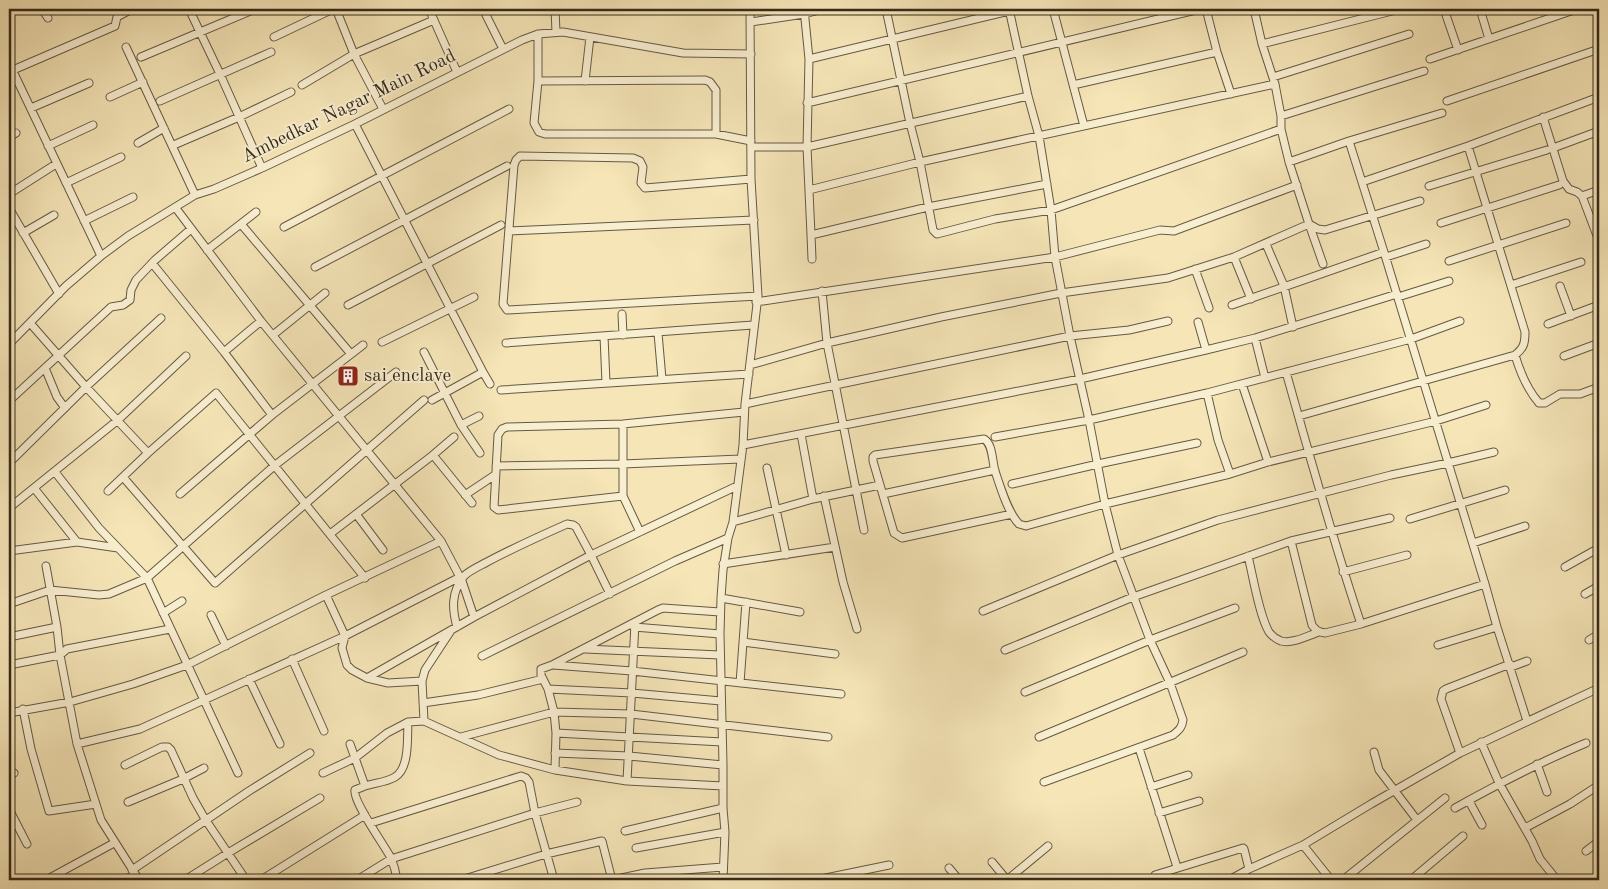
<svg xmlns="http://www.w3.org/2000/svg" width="1608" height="889" font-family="'Old Standard TT',serif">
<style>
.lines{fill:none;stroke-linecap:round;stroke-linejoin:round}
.minor-casing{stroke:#665943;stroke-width:9}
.minor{stroke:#f8eed0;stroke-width:7}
.labels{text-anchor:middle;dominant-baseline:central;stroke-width:4;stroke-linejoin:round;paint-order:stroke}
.street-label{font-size:19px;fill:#362a1c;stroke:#f8eed0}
.poi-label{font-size:19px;fill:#362a1c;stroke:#f8eed0;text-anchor:start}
</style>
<rect width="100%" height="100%" fill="#f5e5b7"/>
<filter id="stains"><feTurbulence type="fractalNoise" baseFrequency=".004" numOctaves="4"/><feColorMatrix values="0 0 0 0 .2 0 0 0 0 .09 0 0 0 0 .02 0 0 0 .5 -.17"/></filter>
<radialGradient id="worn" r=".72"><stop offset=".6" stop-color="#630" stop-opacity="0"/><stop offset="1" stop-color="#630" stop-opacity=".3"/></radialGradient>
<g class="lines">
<g class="minor-casing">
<path id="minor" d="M42,9l6,9
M189,9l31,65 42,94
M336,9l18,45 29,55
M429,9l28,63
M483,9l20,40
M555,9l1,23
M804,9l5,50 -2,88 4,88 117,-28 119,-23
M886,9l24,114 10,39 13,68 4,4 58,-15 56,-9 230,-81
M1009,9l19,87 11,40 12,74 4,47 15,79 19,84 16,84 13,51 32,85 20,43 13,37c-1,8 -4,10 -10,15l-129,47
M1053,9l31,117
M1206,9l11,43 14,42
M1254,9l8,35 13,40 6,32v13l8,33 20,62 9,5 7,1 95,-29
M1480,9l9,30
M1596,9l3,6
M1445,12l13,38
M751,22l53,-8 19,-5
M538,34v47
M274,37l59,-28
M1262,44l134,-34
M126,47l69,148
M141,57l114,-48
M809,59l200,-48
M1430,59l147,-50
M9,63l92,193
M13,70l102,-44 2,-9 15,-8
M1273,77l136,-43
M585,81l5,-44
M302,85l52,-31 80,-34
M1073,85l144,-33
M110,97l33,-15
M160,101l111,-49
M1447,101l152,-52
M807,103l393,-94
M31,108l58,-25
M1281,116l143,-45
M1543,117l20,64 6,8 8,3 5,4 17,45
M355,124l128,248
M716,134v-44l-6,-8 -5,-2 -167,1 -4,42 5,9 6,2h171l35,7
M9,137l7,-4
M1349,141l35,111 101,332 12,43 30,94
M138,143l26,-15
M176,144l63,-27 52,-25
M48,146l45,-21
M751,147h56l221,-51
M1553,148l46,-17
M1289,162l60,-21 93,-28
M751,179l-106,9 -4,-5 2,-16 -3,-6 -7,-3 -113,-2 -4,4 -2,5 -11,139 4,6 251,-14
M1362,182l106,-36 131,-49
M66,183l55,-26
M1429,186l118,-36
M809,190l111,-28 355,-78
M9,194l47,-30
M1582,196l17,-6
M175,207l86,114 180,220 21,40 12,36
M9,208l50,86
M84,221l49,-24
M1441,223l118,-38
M241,224l110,130
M284,227l225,-118
M509,231l245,-11
M23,233l31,-18
M811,235l1,24
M1266,244l18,42 9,41
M207,250l49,-38
M1234,257l17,42
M1386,257l40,-13
M1449,261l117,-38
M152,263l72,89 48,63
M315,267l192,-101
M1195,269l14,39
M1511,285l70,-23
M1560,286l11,30
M822,291l5,52 37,187
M1398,297l51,-16
M756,302l299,-45 105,-27 14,1 123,-46
M348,305l153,-80
M1232,305l152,-53
M622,314l1,21
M1198,322l8,28
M30,323l56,64 62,66
M1548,324l51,-19
M658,333l4,46
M273,335l52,-42
M604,336l2,47
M1255,338l10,40
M382,342l92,-45
M506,343l247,-18
M9,344l57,-58 35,-30 27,-20 67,-41 19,-6 48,-21 93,-44 167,-84 16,-6 25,-2 120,21 68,1
M224,352l37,-31
M424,352l37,73 19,28
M1515,355c5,17 12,34 24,48h6l15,-9h20l19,-7
M1564,356l35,-13
M750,365l77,-22 114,-26 120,-24 107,-15 66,-21 75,-33 14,40
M45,368l12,29 8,11
M1286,372c24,85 47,169 75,252l124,-40
M1242,384l26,78
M501,390l248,-16
M1207,393l11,47 12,34
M432,400l51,-28 7,12
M9,401l102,-94 12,-2 7,-5 1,-10 5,-10 19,-20 36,-31
M745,404l325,-68 59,-6 39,-9
M1299,416l216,-61c9,-7 10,-12 10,-23l-57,-186
M623,424v72l-125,14 -4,-3 4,-72 4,-6 5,-2 116,-3 121,-12
M461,425l18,-9
M801,434l12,65
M995,437l94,-17 118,-27 204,-54 49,-18
M743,445l337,-66 126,-29 49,-12 142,-44
M433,455l21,-18
M9,463l77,-76 75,-69
M496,466l127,-2 117,-5
M767,468l19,87
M55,472l44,56 48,50 91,195
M123,477l92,106 209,-183
M1012,484l86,-20 99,-21
M34,488l43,54 41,6
M108,491l40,-38 68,-60 149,185
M180,494l92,-79 91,-70
M883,494l112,-24
M465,495l30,-20
M623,496l17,36
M824,496l19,86 14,47
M9,508l109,-88 68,-64
M356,514l27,36
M1012,514l-110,24 -8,-5 -21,-72v-4l2,-2 109,-16c9,5 8,22 11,32 5,15 13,42 24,53l7,2 79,-22 125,-30 38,-12 168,-41 50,-16
M1410,519l95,-29
M733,522l80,-23 67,-14
M330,534l103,-79 39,48
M1291,541l21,84c4,6 7,7 13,8l36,-9
M1473,543l52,-17
M9,551l68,-9
M1248,556c5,20 11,59 21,76 3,4 7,7 12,9 12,3 26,-5 38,-9
M723,564l112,-17
M46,566l11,61 3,28 17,89 24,76 38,60
M1565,567l34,-19
M1343,572l64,-17
M1585,594l14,-8
M326,595l19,41 -3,12 5,17 5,5 15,8 107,-61 117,-62 146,-69
M721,598l79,14
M9,604l41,-14 49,5 10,-1 38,-16 127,-112 122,-94
M983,611l135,-56 100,-35 173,-45 57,-12 46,-11
M163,613l19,-12
M211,615l15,31
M457,627c-5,-18 -6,-35 7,-51 6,-6 16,-10 23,-14 26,-14 53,-26 80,-38l6,1 3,2 15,28 19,39
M634,627l86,7
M9,637l48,-10
M1589,640l10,-6
M743,642l92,12
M1438,645l59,-18
M585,649l135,6
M1005,650l128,-53 158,-56 99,-23
M482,656l193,-95 53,-23
M292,659l32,72
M9,665l51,-10 7,-6 103,-20
M553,665l79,6 209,23
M1511,667l16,-6
M367,678l21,5 34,-2
M249,679l31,65
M740,683l6,-81
M548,689l84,4 89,8
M1025,692l125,-52 85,-32
M423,703l55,-8 65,-16
M23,709l8,40 18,62 47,-7
M9,713l61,-11 63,-18 54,-19 139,-70 115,-54
M424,721l-2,-40 3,-11 25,-38
M556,733l166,9
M461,737l93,-25 77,2 197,23
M1039,737l204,-85
M1481,742l18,41 33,58 8,18 17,21
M77,744l63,-15 205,-93 115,-59
M1139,748l38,119
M1374,752l5,18 38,50
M555,753l74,3 94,9
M1460,753l-19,-54 2,-8 3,-2 64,-25
M1537,764l10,28
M125,765l37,-18h6l3,3 22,48 12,21 41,61
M555,770l1,-37 -2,-21 -6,-23 -7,-14v-6l11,-4 106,-55 5,-2 57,4
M1599,771v2
M323,773l32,-15 -5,-14
M9,775l5,-2
M627,781l8,-158
M365,786c10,-3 22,-4 30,-9 15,-9 12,-40 13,-55
M1151,787l37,-12
M1469,801l13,24
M128,802l55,-23 21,-11
M1455,808c43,-24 85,-46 131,-65
M9,809l18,35
M1159,813l40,-12
M371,823l150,-47 5,2 3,4 6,31 19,67
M1525,828l45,-24 29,-19
M625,831l98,-23
M1303,845l28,35
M636,848l89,-16
M1586,851l13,-10
M992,862l15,18
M949,868l10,12
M132,870l117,-79 61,-38
M1155,875l88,-27 1,1 5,20
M46,880l68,-37
M125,880l10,-6
M185,880l43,-27 92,-55
M261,880l104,-65
M357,880l34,-21 144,-46 42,-11
M397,880c-1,-7 -3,-15 -6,-22 -7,-13 -39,-58 -36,-68l10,-4 -10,-28 32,-25 21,-11 16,-1 75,34 56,15 72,11 96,5
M461,880l85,-26 56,-13 10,39
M612,880l33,-7 78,-6
M723,880l2,-48 -2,-24v-43l-3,-131 1,-36 2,-28 5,-32 5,-16 10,-77 2,-41 13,-108 -7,-117 -1,-170
M816,880l73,-15
M1007,880l41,-34
M1075,880l1,-1
M1229,880l20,-11 54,-24 68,-41 89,-51 139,-65
M1343,880l102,-82
M1411,880l52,-44"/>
</g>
<use href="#minor" class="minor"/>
</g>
<defs>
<g id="building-square" transform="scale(1.125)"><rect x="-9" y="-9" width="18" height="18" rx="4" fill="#8f2418" stroke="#f8eed0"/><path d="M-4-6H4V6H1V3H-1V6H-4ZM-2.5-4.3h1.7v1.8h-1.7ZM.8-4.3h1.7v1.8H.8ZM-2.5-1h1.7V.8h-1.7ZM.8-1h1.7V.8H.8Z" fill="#fff"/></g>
</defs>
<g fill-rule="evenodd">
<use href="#building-square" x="348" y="376"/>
</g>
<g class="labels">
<g class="street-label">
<text transform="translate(349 107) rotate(-26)">Ambedkar Nagar Main Road</text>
</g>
<g class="poi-label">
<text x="364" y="376">sai enclave</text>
</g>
</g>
<rect width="1608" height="889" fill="none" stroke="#f5e5b7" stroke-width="30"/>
<rect x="10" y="10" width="1588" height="869" fill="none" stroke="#362a1c" stroke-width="2.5"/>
<rect x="15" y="15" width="1578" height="859" fill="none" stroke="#362a1c"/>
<rect width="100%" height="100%" filter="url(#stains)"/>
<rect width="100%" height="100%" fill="url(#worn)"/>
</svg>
